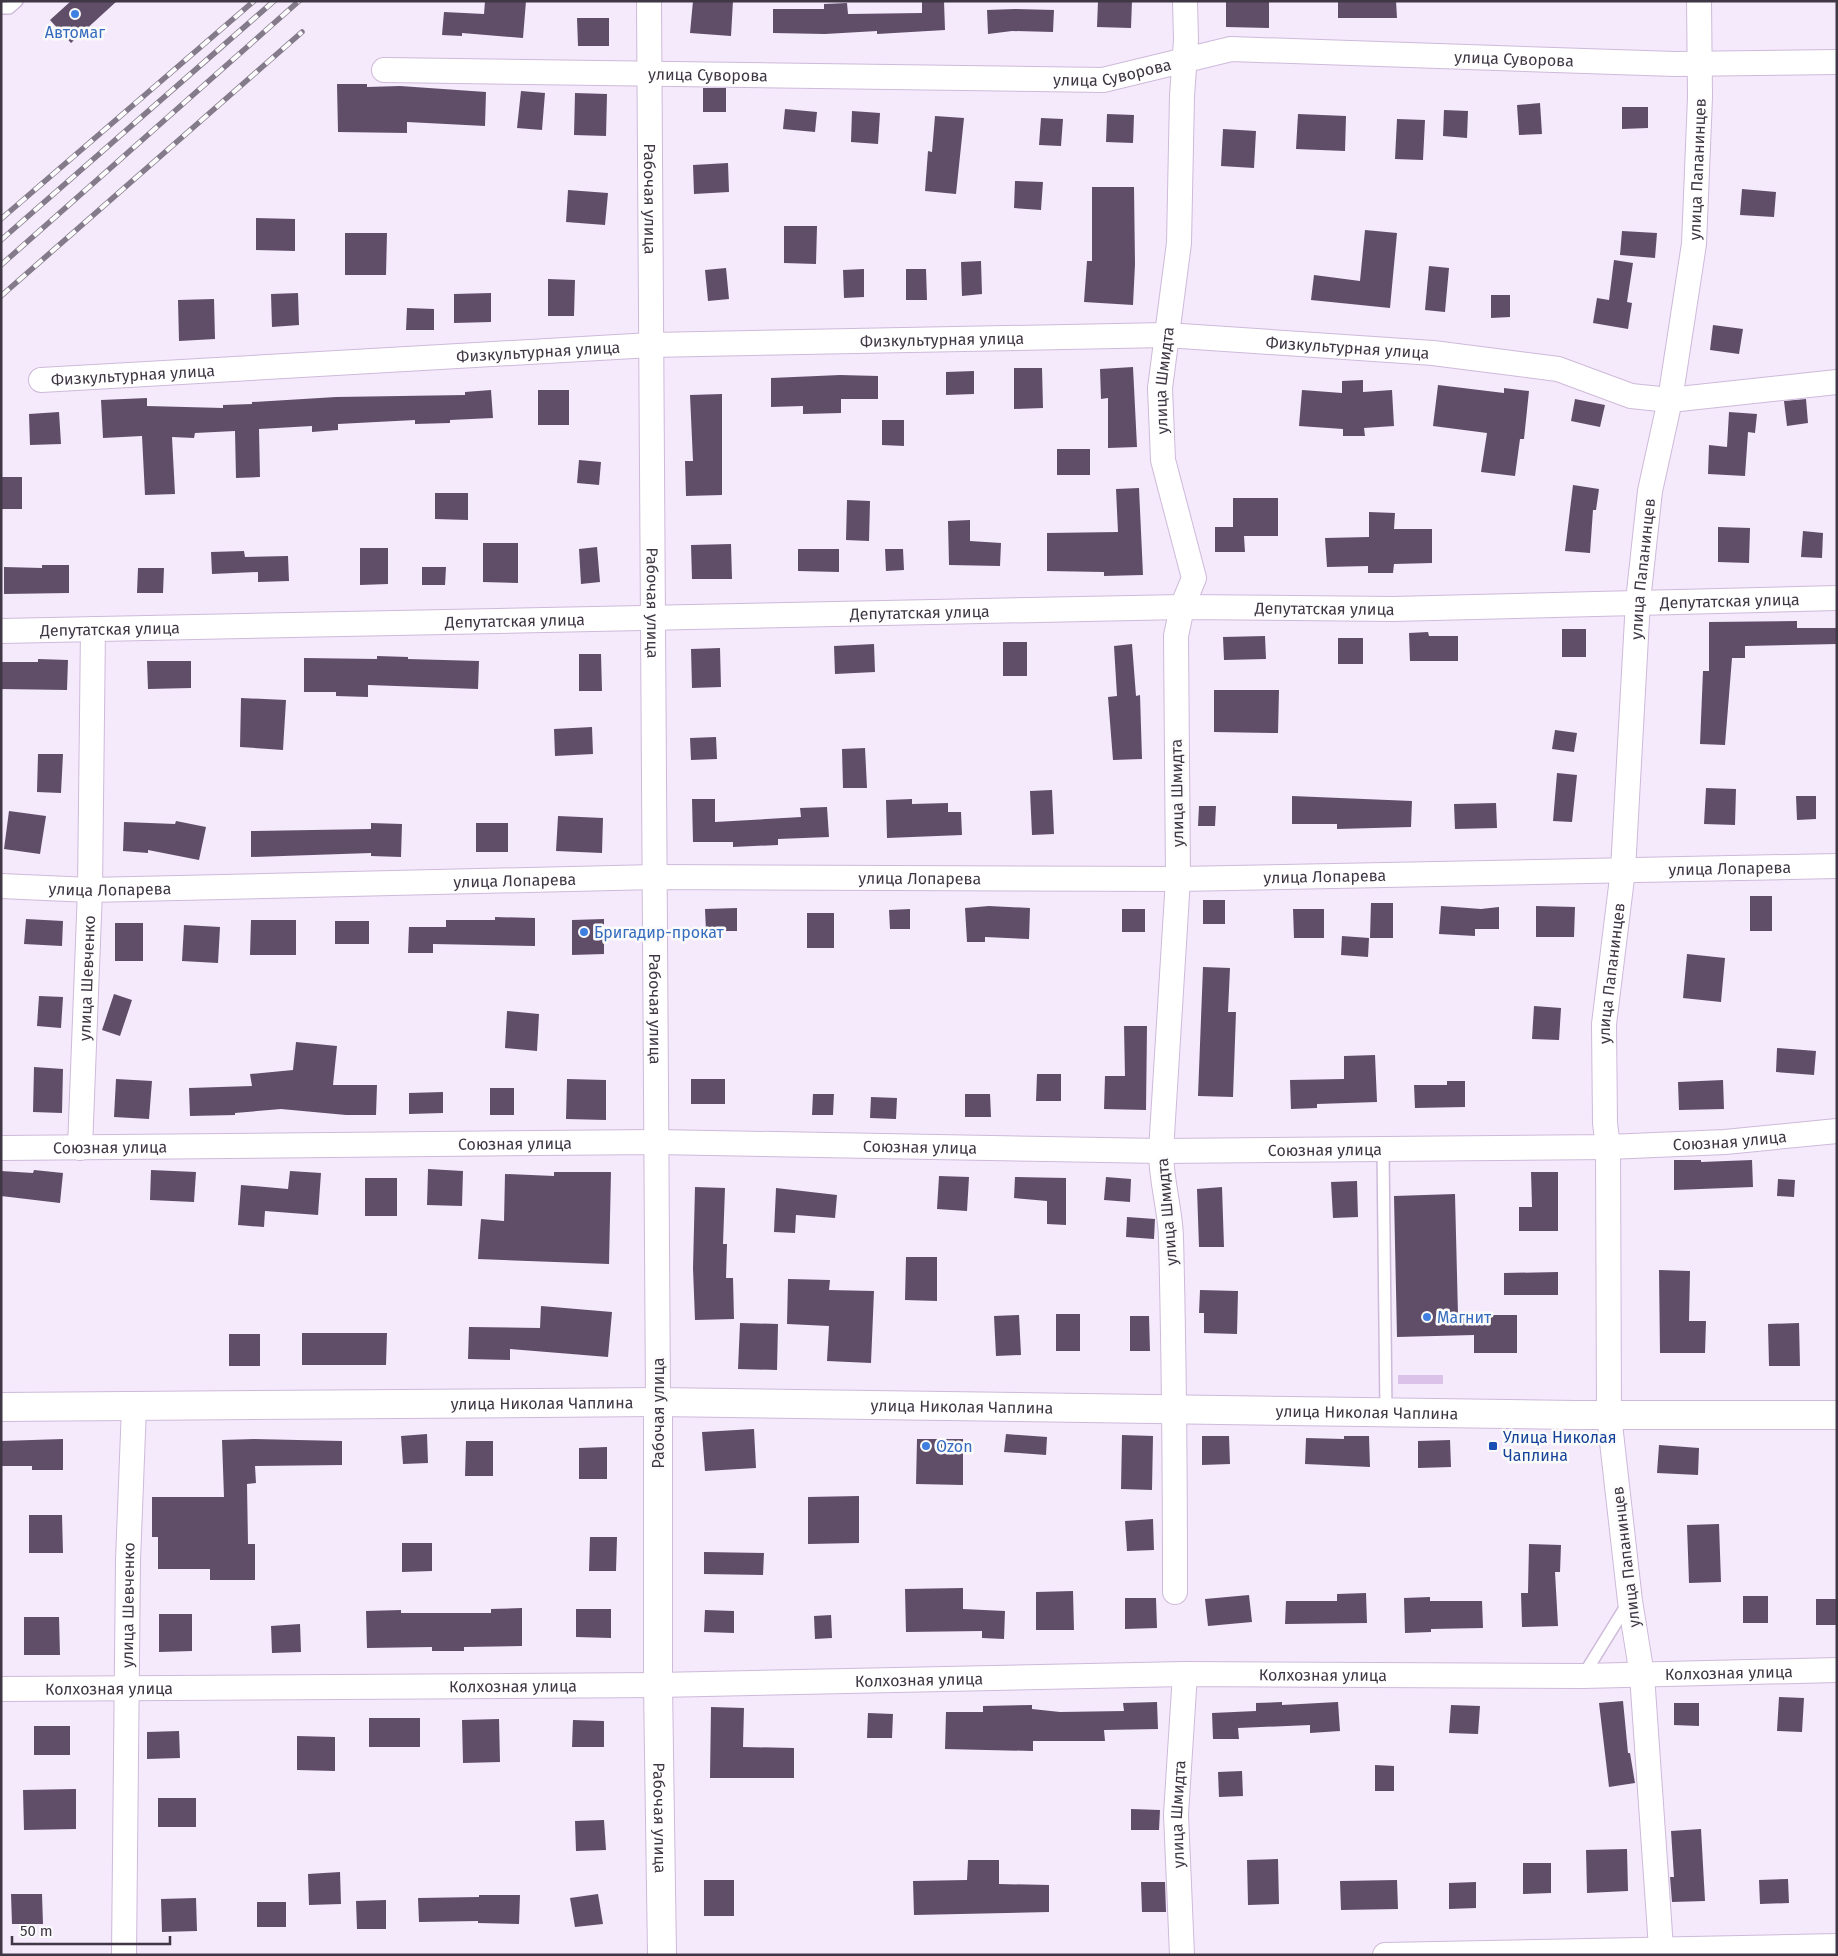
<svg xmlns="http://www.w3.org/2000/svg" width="1838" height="1956" font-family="'Fira Sans',sans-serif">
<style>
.green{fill:#dbc2e9}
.building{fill:#604e69}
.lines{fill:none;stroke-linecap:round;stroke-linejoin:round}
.service-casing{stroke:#cebad9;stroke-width:14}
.minor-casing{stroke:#cebad9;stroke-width:26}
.tertiary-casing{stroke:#cebad9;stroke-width:30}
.service{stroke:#fff;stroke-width:11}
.minor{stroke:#fff;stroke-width:24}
.tertiary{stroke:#fff;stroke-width:28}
.rail-casing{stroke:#847b8a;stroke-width:5.5}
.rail{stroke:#fbfbfb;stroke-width:4;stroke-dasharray:11;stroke-linecap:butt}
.shop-dot{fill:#3f7fe0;stroke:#fbfbfb;stroke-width:2}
.transit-dot{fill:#1a4fb4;stroke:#fbfbfb;stroke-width:2}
.labels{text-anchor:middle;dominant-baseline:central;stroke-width:5;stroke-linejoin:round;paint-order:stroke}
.shop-label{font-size:16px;fill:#366cbe;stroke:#fbfbfb;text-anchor:start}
.street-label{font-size:16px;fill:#3f3744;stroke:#fbfbfb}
.transit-label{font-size:16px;fill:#164399;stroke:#fbfbfb;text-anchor:start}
</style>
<rect width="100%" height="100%" fill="#f5e9fc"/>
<path class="green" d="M1398,1375h45v9h-45z"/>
<path class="building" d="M71,1h46l-46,42 -21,-23z
M485,1h41l-3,37 -61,-5v3l-20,-1 2,-23 40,2z
M693,1h40l-2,35 -41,-3z
M922,1h22l1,29 -68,4v-3l-52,3 -52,-1v-24h51v-5l23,-1 1,11 74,-1z
M1098,1h34l-1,27 -34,-1z
M1226,1h43v27l-43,-1z
M1338,1h58l1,17h-59z
M1015,9l39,1 -1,22 -41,-1 -24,3 -1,-24z
M577,18h32v28h-31z
M337,84h30v3l33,-1 86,6 -1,34 -78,-4v11l-69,-1z
M703,88h23v24h-23z
M521,91l24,2 -3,37 -25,-2z
M575,93l32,1 -1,42 -32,-1z
M1540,103l2,31 -23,1 -2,-30z
M1622,107h26v21l-26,1z
M785,109l32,3 -2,20 -32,-3z
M1444,110l24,1 -1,27 -24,-2z
M852,111l28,2 -2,31 -27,-2z
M1107,114l27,1 -1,28 -27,-1z
M1298,114l48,2 -1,35 -49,-2z
M935,116l29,2 -8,76 -31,-3 3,-40 4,1z
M1041,118l22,1 -2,27 -22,-1z
M1397,119l28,1 -2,40 -28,-1z
M1223,129l33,2 -2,37 -33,-2z
M728,163l1,29 -35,2 -1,-29z
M1015,181l28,1 -2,28 -27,-2z
M1092,187h42l1,77 -2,41 -49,-3 3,-41h5z
M1742,189l34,3 -2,25 -34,-2z
M568,190l40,3 -3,32 -39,-3z
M256,218l39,1v32l-39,-1z
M784,226h33l-1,38 -32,-1z
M1365,230l32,3 -7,75 -79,-8 3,-25 46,6z
M1622,231l35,2 -2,25 -35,-3z
M345,233h42l-1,42h-41z
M1614,260l19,3 -6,39 5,1 -4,26 -35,-6 4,-25 12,2z
M981,261l1,33 -20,2 -1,-34z
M1429,266l20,2 -4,44 -20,-2z
M726,268l3,31 -21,2 -3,-31z
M864,269v28l-20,1 -1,-28z
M906,269h20l1,31h-21z
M548,279l27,1 -1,36h-26z
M298,293l1,32 -27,2 -1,-33z
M491,293v29l-37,1v-29z
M1491,295h19v22l-19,1z
M214,299l1,40 -36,2 -1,-41z
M407,308l27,1v21h-28z
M1713,325l30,4 -4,25 -29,-4z
M1133,367l4,80 -29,1v-50l-7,1 -1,-30z
M1014,368h28l1,40 -29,1z
M974,371v23l-28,1v-23z
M840,375l38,1v23h-37v14l-38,1v-8l-32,1v-29z
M1363,380v12l29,-2 2,36 -30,2 1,8h-22v-7l-44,-3 3,-36 40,3v-12z
M1438,385l66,8v-5l25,3 -5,48h-4l-5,37 -34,-4 6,-39 -54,-7z
M491,390l2,28 -43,2v3l-35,1v-4l-77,4v6l-26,2v-6l-53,3 1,48 -24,1 -1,-47 -40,2 -1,5 -22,-1 3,57 -30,1 -3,-59 -39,2 -2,-38 46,-2v8l76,2v-3l29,-1v-2l84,-5 129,-2v-3z
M538,390h31v35h-31z
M722,394v101l-36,1 -1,-35h8l-3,-66z
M1575,399l30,6 -5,22 -29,-6z
M1806,399l2,24 -21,3 -3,-25z
M59,412l2,32 -31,1 -1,-31z
M1729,412l28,2 -2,19 -7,-1 -3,44 -37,-2 1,-29 18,2z
M882,420h22v26l-22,-1z
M1057,449h33v26h-33z
M579,460l22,2 -2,23 -22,-2z
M1,477h21v32h-21z
M1573,485l26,4 -3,21h-3l-3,43 -25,-2z
M1139,488l4,87 -39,1v-4l-57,-1v-38l71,-1 -2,-43z
M435,493h33v27l-33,-1z
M1233,498h45v38h-34l1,16h-30v-25h18z
M847,500l23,1 -1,40 -23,-1z
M1369,512l26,1 -1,16h38v34l-38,1 -1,9h-25v-7l-41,1 -2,-29 44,-1z
M970,520v21l31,2 -1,23 -51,-1 -1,-44z
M1718,527l32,1 -1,35 -31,-1z
M1803,531l20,2 -1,25 -21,-1z
M483,543h35v40l-35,-1z
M731,544l1,35h-40l-1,-34z
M597,547l3,35 -19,2 -2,-35z
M360,548h28v36l-28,1z
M798,549h41v23l-41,-1z
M885,549h18l1,21 -18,1z
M244,551l1,6 43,-1 1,25 -31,1v-10l-46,2 -1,-22z
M42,565h27v28l-65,1v-27l38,1z
M422,567h24l-1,18h-23z
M138,568h26l-1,25h-26z
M1797,621v7h40v16l-92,2v12h-13l-7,87 -25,-1 3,-73h6v-49z
M1562,629h24v28h-24z
M1428,632l1,4h29v25h-48l-1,-28z
M1265,636l1,23 -42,1 -1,-23z
M1338,638h25v26h-25z
M1003,642h24v34h-24z
M874,644l1,28 -40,2 -1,-28z
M1132,644l4,52 4,-1 2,64 -29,1 -5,-63 9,-1 -3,-50z
M720,648l1,39 -29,1 -1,-39z
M579,654h22l1,37h-23z
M377,656l31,1v2l71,2 -1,28 -110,-4v12l-32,-1v-4h-32v-34l73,1z
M38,659l30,1 -1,30 -66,-1v-27h37z
M147,661h44v27l-43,1z
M1214,690h65l-1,43 -64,-1z
M241,698l45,2 -3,50 -43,-3z
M592,727l1,27 -38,2 -1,-27z
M1555,730l22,3 -3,19 -22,-3z
M716,737l1,22 -26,1 -1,-22z
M865,748l2,40h-24l-1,-39z
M38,754h25l-2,39 -24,-1z
M1557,773l20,2 -5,47 -19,-1z
M1706,788l30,1 -1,36 -31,-1z
M1052,790l2,44 -22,1 -2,-44z
M1292,796l120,5 -1,26 -74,2v-5h-45z
M1796,796h20v23l-19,1z
M692,799h23v23l86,-5 -1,-9 27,-1 2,30 -51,2v6l-45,2v-5h-40z
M912,799v5l36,-1v9h13l1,23 -75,3 -1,-38z
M1496,803l1,25 -42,1 -1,-25z
M1199,806h17l-1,20h-17z
M9,811l37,5 -6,38 -36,-5z
M558,816l45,2 -1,35 -46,-2z
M176,821l30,6 -7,33 -51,-10v3l-25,-2 1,-29 51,2z
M371,823l31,1 -1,33 -30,-1v-3l-120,4v-26l120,-2z
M476,823h32v29h-32z
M1750,896h22v35h-22z
M1203,900h22v24h-22z
M1371,903h22v35h-23z
M989,906l41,2 -1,31 -44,-2v5h-18l-2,-34z
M1441,906l40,3 18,-2v22h-24v7l-36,-2z
M1536,906l39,1 -1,30h-38z
M737,908v23h-31l-1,-22z
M910,909v20h-20l-1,-19z
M1122,909h23v23h-23z
M1293,909h31v29h-30z
M807,913h27v35h-27z
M495,917l40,1v28l-102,-2v9h-25l1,-26h37v-7h49z
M26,919l37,2 -1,25 -38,-2z
M604,919v35l-32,1v-35z
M251,920h45v35h-46z
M335,921h34v23h-34z
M115,923h28v38h-28z
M184,925l36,2 -2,36 -36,-2z
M1342,936l27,2 -1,19 -27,-2z
M1687,954l38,4 -4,44 -38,-4z
M1203,967l27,1 -2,44h8l-3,85 -35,-1z
M114,994l18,6 -12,36 -18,-6z
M39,996l24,1 -2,31 -24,-2z
M1534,1006l27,2 -2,32 -27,-1z
M507,1011l32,3 -2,37 -32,-3z
M1124,1026h23l-1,84 -42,-1 1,-33h20z
M296,1042l41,4 -4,39h44l-1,30h-30l-65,-6 -46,4v2l-45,1 -1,-28 63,-2 -2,-12 43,-4z
M1777,1048l39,3 -2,24 -38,-3z
M1375,1055l2,47 -60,2v4l-26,1 -1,-29 54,-1v-23z
M34,1067l29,2 -1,44 -29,-1z
M1037,1074h24v27h-25z
M116,1079l36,2 -3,38 -35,-2z
M567,1079l39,1v40l-40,-1z
M691,1079h34v25h-34z
M1723,1080l1,29 -45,1 -1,-28z
M1447,1081h18v26l-50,1 -1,-23h33z
M490,1088h24v27h-24z
M443,1092v21l-34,1v-21z
M813,1094h21l-1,21h-21z
M965,1094h25l1,23h-26z
M871,1097l26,1 -1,21 -26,-1z
M1674,1160h27v2l51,-2 1,27 -79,3z
M428,1169l35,2 -1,35 -35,-1z
M34,1170l29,3 -3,30 -59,-7v-25l32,2z
M151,1170l45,2 -2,30 -44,-2z
M290,1171l31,2 -3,42 -53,-4 -1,16 -26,-2 3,-40 47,4z
M554,1172h57l-2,92 -131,-5 3,-40 23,2 1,-47 49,2z
M1531,1172h27v59h-39v-24h13z
M939,1176l30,1 -2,34 -30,-2z
M1015,1177l51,1v47l-19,-1v-23l-33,-3z
M1106,1177l25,2 -1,23 -26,-2z
M365,1178h32v38h-32z
M1778,1179l17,1 -1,17 -17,-1z
M1357,1181l1,36 -25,1 -2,-36z
M695,1187l30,1 -2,56h4l-1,34h7l1,41 -39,1 -2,-52z
M1222,1187l2,60h-25l-2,-58z
M776,1188l61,7 -2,23 -39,-3 -1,18 -21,-1z
M1455,1194l3,121h59v38h-43v-18l-77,2 -3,-141z
M1127,1217l28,2 -1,20 -28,-2z
M906,1257h31v44l-32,-1z
M1659,1270l31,1 -1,50h17l-1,32h-45z
M1558,1272v23h-54v-22z
M788,1279l42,1 -1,10 45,1 -3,72 -44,-2 2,-35 -42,-2z
M1200,1290l38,1 -1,43 -33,-1v-20h-5z
M541,1306l71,6 -4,45 -98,-8v11l-42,-1 1,-32 71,1z
M1056,1314h24v37h-24z
M1019,1315l2,40 -25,1 -2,-40z
M1130,1316h19l1,35h-20z
M740,1323l38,1 -1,46 -39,-1z
M1799,1323l1,43h-31l-1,-42z
M302,1333h85l-1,32h-84z
M229,1334h31v32h-31z
M754,1429l2,39 -51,3 -3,-39z
M427,1434l1,29 -25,1 -2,-28z
M1006,1434l41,3 -1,18 -42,-3z
M1122,1435l31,1 -1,54 -31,-1z
M1202,1436h27l1,28 -28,1z
M1344,1436h25l1,31 -65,-3 1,-26 38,1z
M63,1439v31h-31v-4h-31v-25z
M254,1439l88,2v24l-87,1 1,17 -9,1 1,60h7v36h-45v-11h-52v-32h-6v-40h72l-2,-57z
M917,1439h46v46l-47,-1z
M1450,1440l1,27 -33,1v-27z
M466,1441h27v35h-28z
M1659,1445l40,3 -1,27 -41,-2z
M607,1447v32h-28v-31z
M859,1496v47l-51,1v-47z
M29,1515h33l1,38h-34z
M1153,1519l1,31 -27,1 -2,-30z
M1719,1524l2,58 -32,1 -2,-58z
M590,1537h27l-1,34h-27z
M402,1543h30v28l-30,1z
M1529,1544l32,1 -1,27h-5l3,54 -36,1 -1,-34h7z
M704,1552l60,1 -1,22 -59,-1z
M963,1588v21l42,2 -1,28 -22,-1v-7l-76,1 -1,-43z
M1073,1591l1,39h-38v-38z
M1366,1593l1,30 -82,1 1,-23h51v-7z
M1249,1595l3,27 -44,4 -3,-27z
M1743,1596h25v27h-25z
M1430,1597v4h52l1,27 -52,1v3l-26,1 -1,-35z
M1125,1598h31l1,30 -32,1z
M1816,1599h21v26h-21z
M522,1608v38l-58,1v4h-32v-4l-65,1 -1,-37 35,-1v3h90v-4z
M576,1609h35v29l-35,-1z
M705,1610l29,1v22l-30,-1z
M159,1614h33v37l-33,1z
M831,1615l1,23 -17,1 -1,-23z
M24,1617h35l1,38h-36z
M300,1624l1,28 -29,1 -1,-27z
M1779,1697l25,1 -2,34 -25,-1z
M1623,1701l5,52h2l5,30 -26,4 -10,-84z
M1157,1702l1,27 -54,1 1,11h-72v10l-88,-2 1,-37h37v-6l49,-1v4l28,3 64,-1 -1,-8z
M1282,1702v3l56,-3 2,29 -30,2v-8l-72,3 1,11h-26l-1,-26 44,-2v-8z
M1674,1703h25v23l-25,-1z
M1451,1705l29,1 -2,28 -29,-1z
M711,1707l33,1 -1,39 51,1v30h-84z
M868,1713l25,1 -1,24h-25z
M369,1718h51v29h-51z
M499,1719l1,43 -37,1 -1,-43z
M573,1720l31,1v26h-32z
M34,1726h36v29h-36z
M179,1731l1,27 -33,1v-27z
M297,1736l38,1v34l-38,-1z
M1375,1765l19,1v25h-19z
M1242,1771l1,25 -24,1 -1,-25z
M76,1789v40l-52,1 -1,-40z
M158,1798h38v29h-38z
M1131,1809l29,1 -1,20h-28z
M604,1820l2,30 -30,1 -1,-30z
M1701,1829l4,72 -33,1 -2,-25h4l-3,-46z
M1627,1849l1,42 -41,2 -1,-43z
M1278,1859l1,45 -31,1 -1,-45z
M968,1860h31v24l50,1v27l-135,3 -1,-34 54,-1z
M1523,1863h28v30l-28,1z
M340,1872l1,32 -32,1 -1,-31z
M1788,1879l1,24 -29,1 -1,-24z
M704,1880h30v36h-30z
M1397,1880l1,29 -57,1 -1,-29z
M1141,1882h24l1,30h-24z
M1476,1882v26l-27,1v-26z
M11,1894h31l1,30h-31z
M598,1894l5,30 -28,3 -5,-29z
M479,1895h41l-1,29 -41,-1v-2l-59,1 -1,-24 61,-1z
M196,1898l1,33 -35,1 -1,-33z
M386,1900v29h-29l-1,-28z
M257,1902h29v25h-29z"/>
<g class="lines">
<g class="service-casing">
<path id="service" d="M1,8h8l8,-7
M1383,1149l3,264
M1583,1676l45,-73"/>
</g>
<g class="minor-casing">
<g id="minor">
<path id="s1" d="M649,1l9,1401"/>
<path id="s2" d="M384,70l719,10 128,-31 444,15 162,-2"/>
<path id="s3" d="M41,380l610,-35 515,-10 267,18 125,16 73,27 39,4 167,-18"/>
<path id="s4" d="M1,631l1181,-24 211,2 444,-11"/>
<path id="s5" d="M1,886l89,4 565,-13 523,2 659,-13"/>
<path id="s6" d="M1,1148l656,-6 504,9 447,-4 117,-5 112,-11"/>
<path id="s7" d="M80,1148l10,-258 3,-261"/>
<path id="s8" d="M1175,1592c0,-118 -1,-236 -4,-355 -1,-30 -10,-55 -10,-86l17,-272 -2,-243 6,-29 12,-29 -31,-118 -3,-72 19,-145 3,-147 4,-56 -1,-39"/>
<path id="s9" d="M1,1689l657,-4 527,-11 398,2 254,-6"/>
<path id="s10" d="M1661,1948l-19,-273 -12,-74 -21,-186 -1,-268 -3,-24 -1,-99 19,-154 15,-269 12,-110 20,-91 24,-156 6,-147 -1,-96"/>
<path id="s11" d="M124,1955l4,-395 6,-153"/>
<path id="s12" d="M1182,1955l-6,-141 9,-140"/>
<path d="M1385,1955l452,-9"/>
</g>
</g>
<g class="tertiary-casing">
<g id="tertiary">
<path id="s13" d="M658,1402v283l4,270"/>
<path id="s14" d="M1,1407l657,-5 917,13h262"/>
</g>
</g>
<use href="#service" class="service"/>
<use href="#minor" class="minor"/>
<use href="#tertiary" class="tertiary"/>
<g class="rail-casing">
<path id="rail" d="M1,219l253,-218
M1,240l273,-239
M1,265l298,-264
M1,296l301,-264"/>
</g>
<use href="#rail" class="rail"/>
</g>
<g class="shop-dot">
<circle cx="75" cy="14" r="5"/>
<circle cx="584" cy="932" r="5"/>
<circle cx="1427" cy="1317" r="5"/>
<circle cx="926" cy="1446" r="5"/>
</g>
<rect class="transit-dot" x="1488" y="1441" width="10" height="10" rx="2.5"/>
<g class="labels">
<g class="shop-label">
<text x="75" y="32" text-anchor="middle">Автомаг</text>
<text x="594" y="932">Бригадир-прокат</text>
<text x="1437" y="1317">Магнит</text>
<text x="936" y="1446">Ozon</text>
</g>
<g class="street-label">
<text stroke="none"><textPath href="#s2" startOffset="1134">улица Суворова</textPath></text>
<text stroke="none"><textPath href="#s2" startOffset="729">улица Суворова</textPath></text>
<text stroke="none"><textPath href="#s2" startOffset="324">улица Суворова</textPath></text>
<text stroke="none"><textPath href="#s10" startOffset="1788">улица Папанинцев</textPath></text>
<text stroke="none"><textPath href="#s1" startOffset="198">Рабочая улица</textPath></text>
<text stroke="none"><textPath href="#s3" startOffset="902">Физкультурная улица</textPath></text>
<text stroke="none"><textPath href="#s3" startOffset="1308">Физкультурная улица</textPath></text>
<text stroke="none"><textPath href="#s3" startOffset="498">Физкультурная улица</textPath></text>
<text stroke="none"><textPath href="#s3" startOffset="92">Физкультурная улица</textPath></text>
<text stroke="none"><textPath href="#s8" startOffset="1220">улица Шмидта</textPath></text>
<text stroke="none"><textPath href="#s10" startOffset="1384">улица Папанинцев</textPath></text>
<text stroke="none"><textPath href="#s4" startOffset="1729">Депутатская улица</textPath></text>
<text stroke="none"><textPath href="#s1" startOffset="602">Рабочая улица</textPath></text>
<text stroke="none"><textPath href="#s4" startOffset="1324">Депутатская улица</textPath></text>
<text stroke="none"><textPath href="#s4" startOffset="919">Депутатская улица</textPath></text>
<text stroke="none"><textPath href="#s4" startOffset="514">Депутатская улица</textPath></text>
<text stroke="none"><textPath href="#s4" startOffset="109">Депутатская улица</textPath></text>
<text transform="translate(1177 793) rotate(-91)">улица Шмидта</text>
<text stroke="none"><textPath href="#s5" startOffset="1729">улица Лопарева</textPath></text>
<text stroke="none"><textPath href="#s5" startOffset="1324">улица Лопарева</textPath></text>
<text stroke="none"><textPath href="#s5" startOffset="919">улица Лопарева</textPath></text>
<text stroke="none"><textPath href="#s5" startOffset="514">улица Лопарева</textPath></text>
<text stroke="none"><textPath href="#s5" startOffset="109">улица Лопарева</textPath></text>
<text stroke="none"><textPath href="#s10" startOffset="978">улица Папанинцев</textPath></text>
<text stroke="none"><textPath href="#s7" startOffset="170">улица Шевченко</textPath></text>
<text stroke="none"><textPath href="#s1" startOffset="1008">Рабочая улица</textPath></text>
<text stroke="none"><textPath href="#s6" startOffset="1729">Союзная улица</textPath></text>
<text stroke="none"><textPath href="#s6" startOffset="514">Союзная улица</textPath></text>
<text stroke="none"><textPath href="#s6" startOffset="919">Союзная улица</textPath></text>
<text stroke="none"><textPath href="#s6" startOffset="109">Союзная улица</textPath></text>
<text stroke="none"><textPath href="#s6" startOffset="1324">Союзная улица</textPath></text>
<text transform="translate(1167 1212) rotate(-95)">улица Шмидта</text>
<text stroke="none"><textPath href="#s14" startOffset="541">улица Николая Чаплина</textPath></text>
<text stroke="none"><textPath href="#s14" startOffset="961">улица Николая Чаплина</textPath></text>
<text transform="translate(658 1413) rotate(-90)">Рабочая улица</text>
<text stroke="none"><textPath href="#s14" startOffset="1366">улица Николая Чаплина</textPath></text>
<text transform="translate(1626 1557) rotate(-97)">улица Папанинцев</text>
<text stroke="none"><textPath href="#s11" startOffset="350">улица Шевченко</textPath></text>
<text stroke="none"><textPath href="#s9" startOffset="1728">Колхозная улица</textPath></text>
<text stroke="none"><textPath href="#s9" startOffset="1322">Колхозная улица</textPath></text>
<text stroke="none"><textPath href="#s9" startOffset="918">Колхозная улица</textPath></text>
<text stroke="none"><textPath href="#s9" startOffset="512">Колхозная улица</textPath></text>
<text stroke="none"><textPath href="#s9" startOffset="108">Колхозная улица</textPath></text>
<text stroke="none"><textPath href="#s12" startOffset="141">улица Шмидта</textPath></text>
<text stroke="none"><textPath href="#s13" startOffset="416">Рабочая улица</textPath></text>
</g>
<g class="transit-label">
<text x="1503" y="1437">Улица Николая<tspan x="1503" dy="18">Чаплина</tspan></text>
</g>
</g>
<rect width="1838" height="1956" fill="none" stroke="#3f3744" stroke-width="5"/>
<path d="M12 1936v8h158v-8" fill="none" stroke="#3f3744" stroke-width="2.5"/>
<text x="20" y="1936" font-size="15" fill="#3f3744" stroke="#fbfbfb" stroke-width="4" paint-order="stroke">50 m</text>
</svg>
